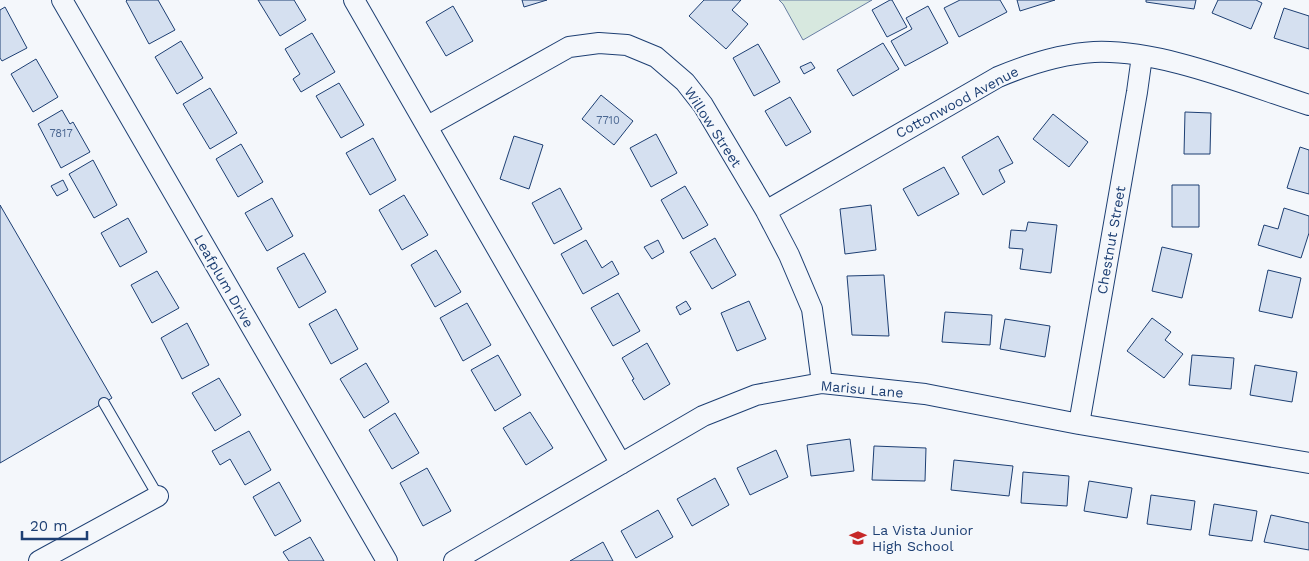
<svg xmlns="http://www.w3.org/2000/svg" width="1309" height="561" font-family="'Work Sans',sans-serif">
<style>
.green{fill:#d7e8df;stroke:#687fa3}
.building{fill:#d5e0f0;stroke:#1d3f73}
.lines{fill:none;stroke-linecap:round;stroke-linejoin:round}
.service-casing{stroke:#1d3f73;stroke-width:12}
.minor-casing{stroke:#1d3f73;stroke-width:22}
.service{stroke:#f4f7fb;stroke-width:10}
.minor{stroke:#f4f7fb;stroke-width:20}
.labels{text-anchor:middle;dominant-baseline:central;stroke-width:4;stroke-linejoin:round;paint-order:stroke}
.number-label{font-size:11px;fill:#4b6792}
.street-label{font-size:14px;fill:#1d3f73;stroke:#f4f7fb}
.poi-label{font-size:14px;fill:#1d3f73;stroke:#f4f7fb;text-anchor:start}
</style>
<rect width="100%" height="100%" fill="#f4f7fb"/>
<path class="green" d="M779,0h93l-69,40 -20,-36z"/>
<path class="building" d="M127,0h31l17,30 -26,14 -23,-43z
M258,0h36l12,20 -26,16z
M522,0h25l-23,7z
M704,0h37l-9,10 16,14 -22,25 -37,-33z
M890,0h2l15,27 -20,10 -15,-27z
M960,0h40l7,12 -48,25 -15,-29z
M1017,0h38l-35,11z
M1146,0h50l-2,9 -48,-7z
M1218,0h38l6,3 -11,26 -39,-16z
M453,6l20,35 -27,15 -20,-34z
M928,6l20,37 -43,23 -14,-25 21,-12 -6,-11z
M5,7l22,41 -25,13 -2,-3v-48z
M1284,8l25,8v33l-35,-11z
M312,33l23,39 -34,20 -8,-13 7,-5 -15,-25z
M181,41l22,37 -26,16 -22,-37z
M883,43l16,26 -46,27 -16,-26z
M758,44l22,38 -26,14 -21,-38z
M36,59l22,38 -25,15 -22,-38z
M811,62l4,6 -11,6 -4,-7z
M339,83l25,42 -23,13 -25,-42z
M210,88l27,45 -27,16 -27,-45z
M601,95l32,26 -19,24 -32,-26z
M790,97l21,35 -25,14 -21,-35z
M62,110l8,14 3,-2 17,30 -29,16 -23,-44z
M1185,112l26,1 -1,41h-26z
M1053,114l35,28 -19,25 -36,-28z
M656,134l21,39 -26,14 -21,-39z
M514,136l29,9 -14,44 -29,-10z
M998,136l15,27 -14,7 6,12 -22,13 -21,-38z
M373,138l23,42 -26,15 -24,-42z
M241,144l22,38 -25,15 -22,-38z
M1300,147l9,3v44l-22,-6z
M93,160l24,45 -23,13 -25,-44z
M944,167l15,27 -41,22 -15,-27z
M63,180l5,10 -11,6 -6,-10z
M1172,185h27v42h-27z
M685,186l23,39 -25,14 -22,-39z
M560,188l22,41 -28,15 -22,-41z
M404,195l24,40 -26,15 -23,-40z
M272,198l21,38 -26,15 -22,-38z
M0,205l112,193 -112,65z
M871,205l5,45 -31,4 -5,-45z
M1284,208l25,8v17l-8,25 -43,-13 6,-20 14,4z
M128,218l19,34 -27,15 -19,-34z
M1028,222l29,3 -6,48 -31,-4 3,-20 -14,-1 2,-18 15,1z
M715,238l21,37 -24,14 -22,-37z
M586,240l16,28 10,-7 7,13 -36,20 -22,-40z
M658,240l6,12 -12,7 -8,-12z
M1162,247l30,7 -10,44 -30,-7z
M436,250l25,42 -26,15 -24,-42z
M304,253l22,39 -27,16 -22,-40z
M1268,270l33,8 -9,40 -33,-7z
M157,271l22,37 -27,15 -21,-38z
M884,275l5,61 -37,-1 -5,-59z
M618,293l22,38 -27,15 -22,-38z
M686,301l5,8 -11,6 -4,-8z
M749,301l17,38 -29,12 -16,-38z
M467,303l24,42 -28,16 -23,-43z
M336,309l22,40 -27,15 -22,-40z
M945,312l47,3 -2,30 -48,-3z
M1152,318l19,14 -6,8 18,14 -19,24 -37,-27z
M1005,319l45,7 -5,31 -45,-8z
M187,323l22,42 -27,14 -21,-41z
M647,343l23,41 -26,16 -12,-20 2,-1 -12,-21z
M498,355l23,40 -26,16 -24,-41z
M1192,355l42,3 -3,31 -42,-4z
M366,363l23,39 -25,16 -24,-39z
M1255,365l42,7 -5,30 -42,-7z
M219,378l22,37 -26,16 -23,-38z
M530,412l23,36 -27,17 -23,-37z
M395,413l24,40 -27,16 -23,-39z
M249,431l22,39 -26,15 -15,-26 -10,6 -8,-14z
M850,439l4,32 -43,5 -4,-31z
M874,446l52,2 -1,33 -53,-1z
M776,450l12,27 -38,18 -13,-27z
M954,460l59,6 -4,30 -58,-6z
M427,468l24,43 -28,15 -23,-43z
M1023,472l46,4 -2,30 -46,-3z
M715,478l14,27 -37,21 -15,-27z
M1089,481l43,7 -5,30 -43,-7z
M279,482l22,39 -26,15 -22,-39z
M1151,495l44,6 -4,29 -44,-6z
M1214,504l43,7 -5,30 -43,-6z
M658,510l15,27 -37,21 -15,-27z
M1271,515l38,8v27l-45,-8z
M310,537l14,24h-35l-6,-9z
M603,542l10,19h-43z"/>
<g class="lines">
<g class="service-casing">
<path id="service" d="M104,403l54,93"/>
</g>
<g class="minor-casing">
<path id="minor" d="M62,0l325,561
M354,0l267,464
M428,126l141,-79 30,-4 28,2 29,12 29,25 18,23 63,106 23,44 23,54 10,74
M766,211l232,-134c31,-13 62,-23 96,-25 66,-3 152,33 215,53
M1079,424l58,-332 5,-36
M39,561l119,-65
M454,561l249,-145 53,-21 66,-12 103,11 154,30 230,39"/>
</g>
<use href="#service" class="service"/>
<use href="#minor" class="minor"/>
</g>
<defs>
<g id="school-bare" transform="scale(1.35)"><path d="M0-5L7-2L0 1L-7-2ZM-4 1L0 2.5L4 1V4Q0 6-4 4Z" fill="#c62828" stroke="#f4f7fb" stroke-width="2.5" paint-order="stroke"/></g>
</defs>
<g fill-rule="evenodd">
<use href="#school-bare" x="858" y="538"/>
</g>
<g class="labels">
<g class="number-label">
<text x="608" y="120">7710</text>
<text x="61" y="133">7817</text>
</g>
<g class="street-label">
<text transform="translate(957 102) rotate(-28)">Cottonwood Avenue</text>
<text transform="translate(713 127) rotate(57)">Willow Street</text>
<text transform="translate(1111 240) rotate(-80)">Chestnut Street</text>
<text transform="translate(224 281) rotate(60)">Leafplum Drive</text>
<text transform="translate(862 389) rotate(5)">Marisu Lane</text>
</g>
<g class="poi-label">
<text x="872" y="530">La Vista Junior<tspan x="872" dy="16">High School</tspan></text>
</g>
</g>
<path d="M22 531v8h65v-8" fill="none" stroke="#1d3f73" stroke-width="2.5"/>
<text x="30" y="531" font-size="15" fill="#1d3f73" stroke="#f4f7fb" stroke-width="4" paint-order="stroke">20 m</text>
</svg>
